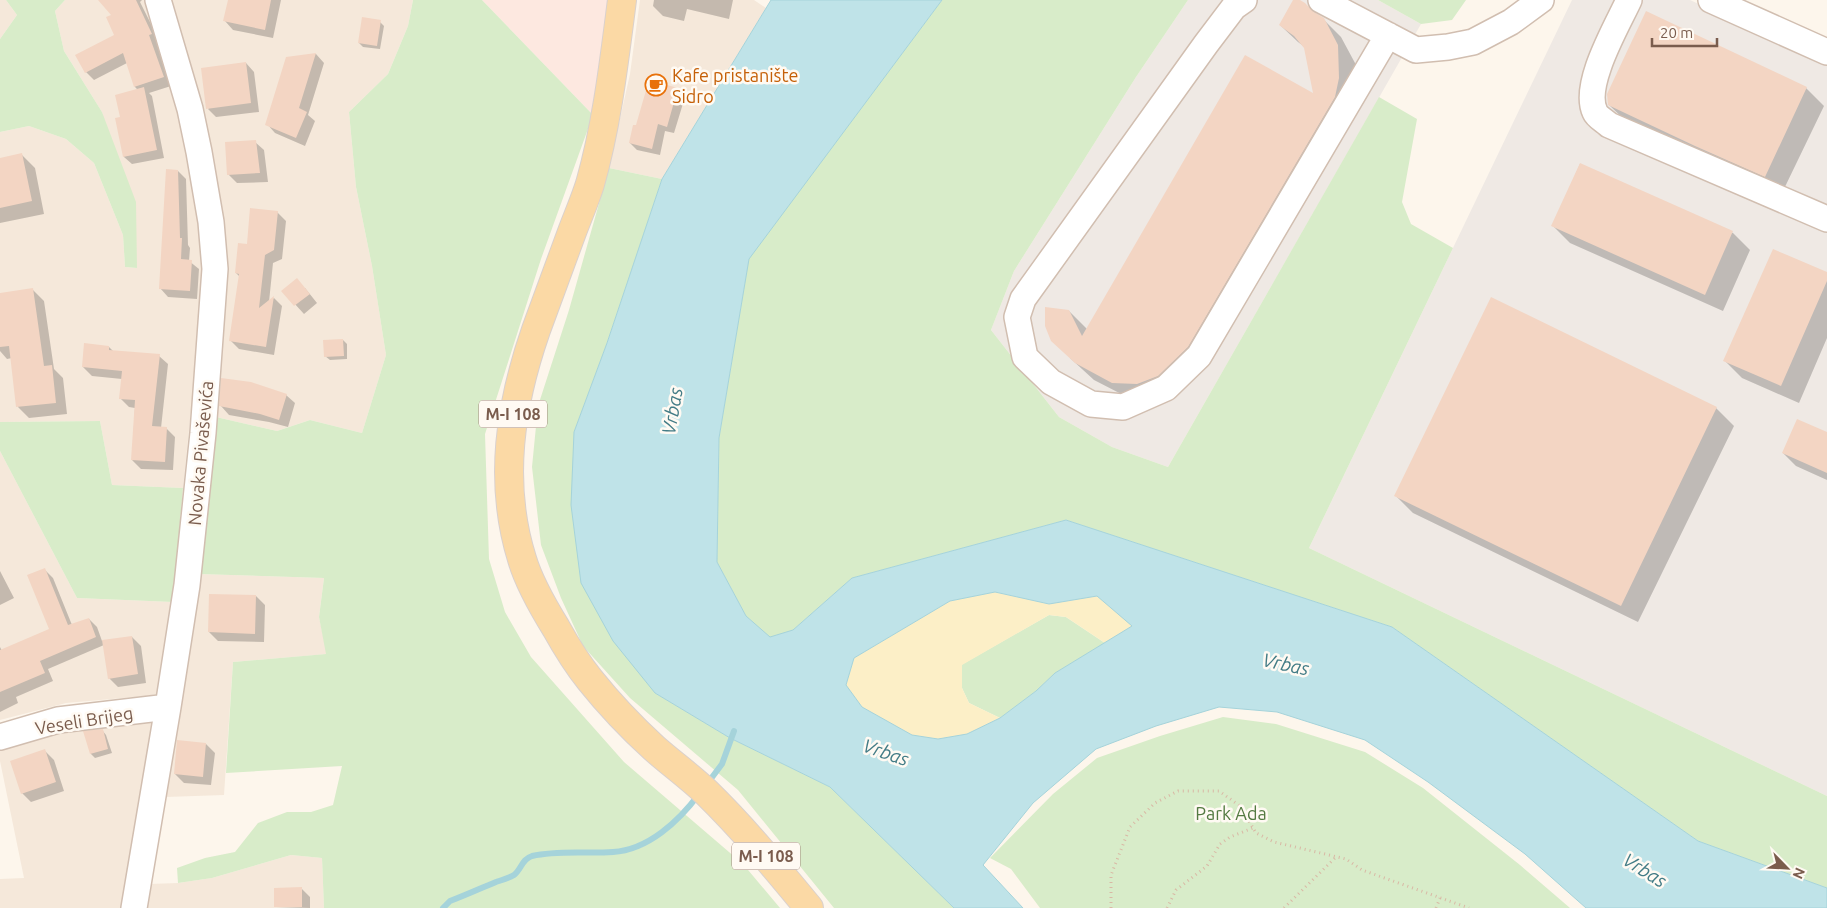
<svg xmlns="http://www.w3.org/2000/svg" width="1827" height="908" font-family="Ubuntu,sans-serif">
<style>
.residential{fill:#f5e8da}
.commercial{fill:#fde8e0}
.industrial{fill:#efe9e4}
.green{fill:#d8ecc9}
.sand{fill:#fcefc7}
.water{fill:#bfe3e8;stroke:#a5d3da;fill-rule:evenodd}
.shadow{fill:#0003}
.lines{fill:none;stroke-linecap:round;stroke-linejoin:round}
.stream{stroke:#a5d3da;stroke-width:6}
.building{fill:#f3d5c3}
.minor-casing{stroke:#d1beb0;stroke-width:28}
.major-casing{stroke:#dad1cd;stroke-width:30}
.path{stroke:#d9b8a5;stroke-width:3;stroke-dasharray:1 4;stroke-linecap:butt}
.minor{stroke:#fff;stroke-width:25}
.major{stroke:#fbd9a5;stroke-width:28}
.labels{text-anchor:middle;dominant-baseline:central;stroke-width:5;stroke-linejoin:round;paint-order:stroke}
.shield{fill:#fffaf3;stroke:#a28b7f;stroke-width:1}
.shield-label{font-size:16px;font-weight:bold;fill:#7a5c4d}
.food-label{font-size:18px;fill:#c56008;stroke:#fffaf3;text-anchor:start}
.street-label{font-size:18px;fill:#7a5c4d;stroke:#fffaf3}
.park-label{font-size:18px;fill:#537a41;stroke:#fffaf3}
.water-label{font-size:19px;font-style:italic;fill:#437c86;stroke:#fffaf3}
</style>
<rect width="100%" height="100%" fill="#fdf6ec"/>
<path class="residential" d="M0,0h6l11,15 -17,24z
M65,0h84l36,138 16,92 3,55 -21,203 -71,-3 -12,-64 -100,1v-290l29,-6 37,13 28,24 29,72 2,32 12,1 -35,-156 -38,-61 -9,-40z
M168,0h245l-5,26 -20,48 -39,38 7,75 16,79 14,89 -24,78 -52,-13 -33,11 -61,-14 6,-189 -9,-69z
M640,0h114l12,8 -104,171 -53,-11 21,-94z
M0,451l77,147 96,4 -12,84 -5,8 -10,2 -80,7 -66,17z
M198,574l126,4 -5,39 8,37 -94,8 -9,133 -58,2z
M154,720l-28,188h-126v-29l24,-1 -24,-117v-12l63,-20z
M291,855l31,3 2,50h-177l2,-24 29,-1 34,-5z"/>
<path class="commercial" d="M482,0h127l-16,115 -110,-114z"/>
<path class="industrial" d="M1188,0h190l43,24 -253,443 -56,-20 -53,-30 -68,-87 23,-59 122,-194z
M1572,0h118l137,63v733l-518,-248z"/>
<path class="green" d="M6,0h59l-10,11 9,40 38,61 34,90 1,66 -12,-1 -2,-32 -29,-72 -28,-24 -37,-13 -29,6v-93l17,-24z
M413,0h69l111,115 -52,144 -56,175 4,125 16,53 26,45 93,105 119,102 37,44h-456l-2,-50 -31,-3 -79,23 -34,5 -1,-15 28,-10 30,-6 23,-29 29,-11h24l22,-7 9,-39 -116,7 7,-111 93,-8 -7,-37 5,-39 -126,-4 18,-157 61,14 33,-11 52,13 24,-78 -14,-89 -16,-79 -7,-75 39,-38 20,-48z
M942,0h246l-52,77 -122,194 -23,59 68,87 53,30 56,20 211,-370 38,22 -15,83 9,22 42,24 -144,300 518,248v92l-129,-47 -306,-214 -326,-107 -214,58 -59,52 -23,8 -24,-22 -29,-54 2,-124 30,-180z
M1378,0h88l-14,20 -31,4z
M609,168l53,11 -55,164 -33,89 81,261 75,45 100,49 124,121h-120l-96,-118 -108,-92 -47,-52 -22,-48 -20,-53 -9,-78 6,-61 31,-96z
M100,421l12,64 71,3 -10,114 -96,-4 -77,-147v-29z
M1049,615l17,2 39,26 -50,30 -19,18 -36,27 -31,-15 -7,-15 -1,-23z
M1223,717l53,7 89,28 58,36 97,77 50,43h-530l-29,-39 -21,-11 63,-64 44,-36 63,-22z"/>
<path class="sand" d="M995,592l54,12 48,-8 36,30 -28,17 -39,-26 -17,-2 -87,50v23l7,15 31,15 -33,16 -29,5 -26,-4 -50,-28 -16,-22 8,-27 96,-57z"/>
<path class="water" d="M771,0h171l-193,259 -30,179 -2,124 29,54 24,21 23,-7 59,-52 214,-58 326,107 306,214 129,47v20h-241l-61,-54 -97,-72 -63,-42 -88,-28 -58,-5 -63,19 -60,23 -63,54 -50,62 40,43h-69l-124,-121 -100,-49 -75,-45 -42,-52 -32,-58 -10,-78 3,-73 33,-89 55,-164zM995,592l54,12 48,-8 35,30 -77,47 -19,18 -36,27 -33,16 -29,5 -26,-4 -50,-28 -16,-22 8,-27 96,-57z"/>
<path class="shadow" d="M99,0h43l-2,2 20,40 -3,2 14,42 -22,7 3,3 12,62 -32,6 -8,-7 -7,-38 5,-1 16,-28 -3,-3 -8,-24 -33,17 -8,-8 30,-37 -3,-20z
M229,0h52l-8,38 -40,-8 -8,-9z
M654,0h79l-4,19 -42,-10 -3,12 -21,-5 -10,-10z
M1294,0h3l26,19 18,18 14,26 1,33 -201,305 -24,-2 -37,-19 -24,-22 -1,-47 18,18 228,-233 -9,-48 -8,-6 -18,-17z
M1647,13l159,75 18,18 -42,87 -155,-71 -18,-17z
M380,22l4,4 -4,23 -17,-2 -4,-4z
M316,54l8,9 -16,52 7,6 -10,25 -30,-13 -8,-9 20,-66z
M246,63l8,9 5,40 -43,5 -8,-8z
M677,89l8,8 -11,36 -9,-2 -5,24 -23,-5 -7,-7 6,-16z
M255,142l9,8 4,32 -31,1 -9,-9z
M22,155l13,13 9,46 -44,9v-64z
M1580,164l153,69 17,17 -27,61 -153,-68 -17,-17z
M178,171l8,8 2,66 2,3 -1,13 10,8 -2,30 -29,-2 -8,-9z
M277,212l9,9 -4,38 -9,4 -4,39 5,-4 8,8 -8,49 -35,-6 -9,-9 10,-63 -4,-4 12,-28z
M1827,274v64l-28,65 -57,-25 -17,-17z
M305,288l12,15 -13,11 -21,-23z
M32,289l12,12 10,68 9,9 4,36 -38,4 -11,-11 -6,-49 -5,1 -7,-8v-57z
M1491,299l225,109 18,18 -96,196 -225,-109 -17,-17z
M343,340l4,4v15l-17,1 -5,-4z
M109,347l4,4 46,5 9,8 -7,64h5l9,9 -2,33 -32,-1 -9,-9 3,-52 -6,-1 -9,-9 2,-19 -30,-3 -9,-9z
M286,395l9,8 -7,24 -19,-5 -40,-7 -8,-9z
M1827,434v46l-31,-14 -13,-13z
M44,569l9,9 19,47 17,-6 8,8 5,14 30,-4 9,9 5,37 -28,4 -9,-9 -5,-33 -56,24 5,12 -37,16 2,6 -18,9v-65l2,4 48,-21z
M0,571l14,27 -14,7z
M256,596l9,9 -1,37 -46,-1 -9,-9z
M102,730l4,5 6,18 -17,5 -4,-4 -6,-21z
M206,744l9,9 -4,32 -27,-2 -9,-9z
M45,751l9,9 10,31 -33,11 -9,-9z
M301,888l9,9v11l-34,-1z"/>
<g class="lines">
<path class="stream" d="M707,784l15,-20 12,-33
M443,908l7,-7c16,-6 31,-13 46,-19 6,-2 13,-4 18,-7 7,-5 8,-16 18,-19 27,-6 54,-2 81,-4 35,-2 66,-31 86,-58"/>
</g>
<path class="building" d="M98,0h38l16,34 -3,1 15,42 -30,10 -11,-34 -38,20 -10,-18 39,-20 -8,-18 5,-2z
M228,0h43l-6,30 -42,-9z
M1293,0h7l5,3 9,9 10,6 14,27 1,33 -4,19 -147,250 -30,29 -21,8 -25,-1 -37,-20 -24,-22 -6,-15v-19l24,3 13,26 163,-281 68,38 -9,-45 -10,-12 -15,-11z
M1646,11l161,76 -42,90 -70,-31 -87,-41 -1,-11z
M362,17l19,3 -4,26 -19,-3z
M316,53l-17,55 8,4 -11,26 -31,-13 21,-68z
M246,62l5,41 -45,6 -5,-41z
M649,80l29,8 -11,39 -9,-3 -6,25 -23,-6 4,-18h3z
M144,87l13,63 -34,7 -8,-39 5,-1 -5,-22z
M256,140l4,33 -33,2 -2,-33z
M22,153l10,48 -32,7v-50z
M1580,163l153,68 -28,64 -154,-69z
M166,169l12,1 2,68h2l-1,21 11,1 -2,31 -31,-2z
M250,208l28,3 -4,39 -9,5 -6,53 15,-12 -8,51 -37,-6 10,-67 -4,-1 3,-30 9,1z
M1773,249l54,23v9l-46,105 -58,-25z
M297,278l13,16 -16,12 -13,-15z
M33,288l11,78 8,-1 4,38 -40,4 -7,-61 -9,1v-54z
M1491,297l226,110 -96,199 -227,-110z
M343,339l1,17 -20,1 -1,-17z
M84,343l25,3v4l51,4 -8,72 15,1 -2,35 -34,-2 4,-60 -16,-1 3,-28 -40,-4z
M221,378l30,4 36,12 -8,26 -19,-6 -41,-8z
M1797,419l30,13v41l-45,-20z
M45,568l23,57 21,-7 7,19 -56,24 5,12 -45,19v-42l49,-21 -22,-54z
M209,594l47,1 -1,39 -47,-2z
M132,636l6,38 -30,5 -6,-39z
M103,729l5,20 -18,5 -7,-23z
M177,740l29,3 -3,34 -29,-3z
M45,749l11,33 -35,12 -11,-33z
M302,887v20h-28v-19z"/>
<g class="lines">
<g class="minor-casing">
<path id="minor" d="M1244,0l-10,7 -28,37 -183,255 -6,18 8,40 26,25 40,22 32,3 43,-19 33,-32 189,-321
M1321,0l95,50 32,-3 25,-5 38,-20 30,-22
M1629,0c-12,26 -47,85 -34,112 2,5 10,9 14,13l218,94
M1711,0l116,52
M0,737l58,-17 110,-13
M134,908l34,-201 19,-122 16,-152 12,-164 -4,-47 -12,-70 -9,-43 -32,-109"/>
</g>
<g class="major-casing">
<path id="major" d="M622,0c-8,62 -15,124 -32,184 -5,16 -12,32 -18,48 -12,33 -24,65 -36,98 -26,75 -38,152 -14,229 7,24 21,48 34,69 10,18 21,36 34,52 20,25 41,47 64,68 17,15 35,28 52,44 37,36 70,76 103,116"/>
</g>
<path class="path" d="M1111,908v-33l19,-48 25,-24 23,-12h41l21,15 16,27 18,9 72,17 16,11 107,38
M1167,908l9,-18 31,-24 13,-22 10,-7 23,-9
M1284,908l51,-50
M1436,908l4,-10"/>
<use href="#minor" class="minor"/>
<use href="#major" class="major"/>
</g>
<defs>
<g id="cafe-ring" transform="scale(1.125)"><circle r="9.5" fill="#fffaf3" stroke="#e8710a" stroke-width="1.5"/><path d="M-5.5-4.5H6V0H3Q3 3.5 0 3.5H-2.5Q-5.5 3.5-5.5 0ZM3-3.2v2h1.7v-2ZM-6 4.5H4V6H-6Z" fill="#e8710a"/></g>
</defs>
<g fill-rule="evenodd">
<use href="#cafe-ring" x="656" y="85"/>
</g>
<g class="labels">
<g class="shield">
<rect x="479" y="400.5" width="68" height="27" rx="4"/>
<rect x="732" y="842.5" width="68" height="27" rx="4"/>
</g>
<g class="shield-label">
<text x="513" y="414">M-I 108</text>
<text x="766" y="856">M-I 108</text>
</g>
<g class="food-label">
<text x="672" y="75">Kafe pristanište<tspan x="672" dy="21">Sidro</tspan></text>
</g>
<g class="street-label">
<text transform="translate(200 453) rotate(-85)">Novaka Pivaševića</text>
<text transform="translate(84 720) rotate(-9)">Veseli Brijeg</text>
</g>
<g class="park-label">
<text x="1231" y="813">Park Ada</text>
</g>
<g class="water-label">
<text transform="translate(672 411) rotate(-80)">Vrbas</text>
<text transform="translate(1286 664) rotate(12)">Vrbas</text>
<text transform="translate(886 752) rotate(19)">Vrbas</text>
<text transform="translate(1645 870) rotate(32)">Vrbas</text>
</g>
</g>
<g transform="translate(1787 868) rotate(114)" stroke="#fffaf3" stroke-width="4" paint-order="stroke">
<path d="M0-4L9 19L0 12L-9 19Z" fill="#7a5c4d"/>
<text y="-8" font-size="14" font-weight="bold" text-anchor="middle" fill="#7a5c4d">N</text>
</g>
<path d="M1652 38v8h65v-8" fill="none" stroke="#7a5c4d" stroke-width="2.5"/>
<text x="1660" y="38" font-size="15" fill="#7a5c4d" stroke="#fffaf3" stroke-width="4" paint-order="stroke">20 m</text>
</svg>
